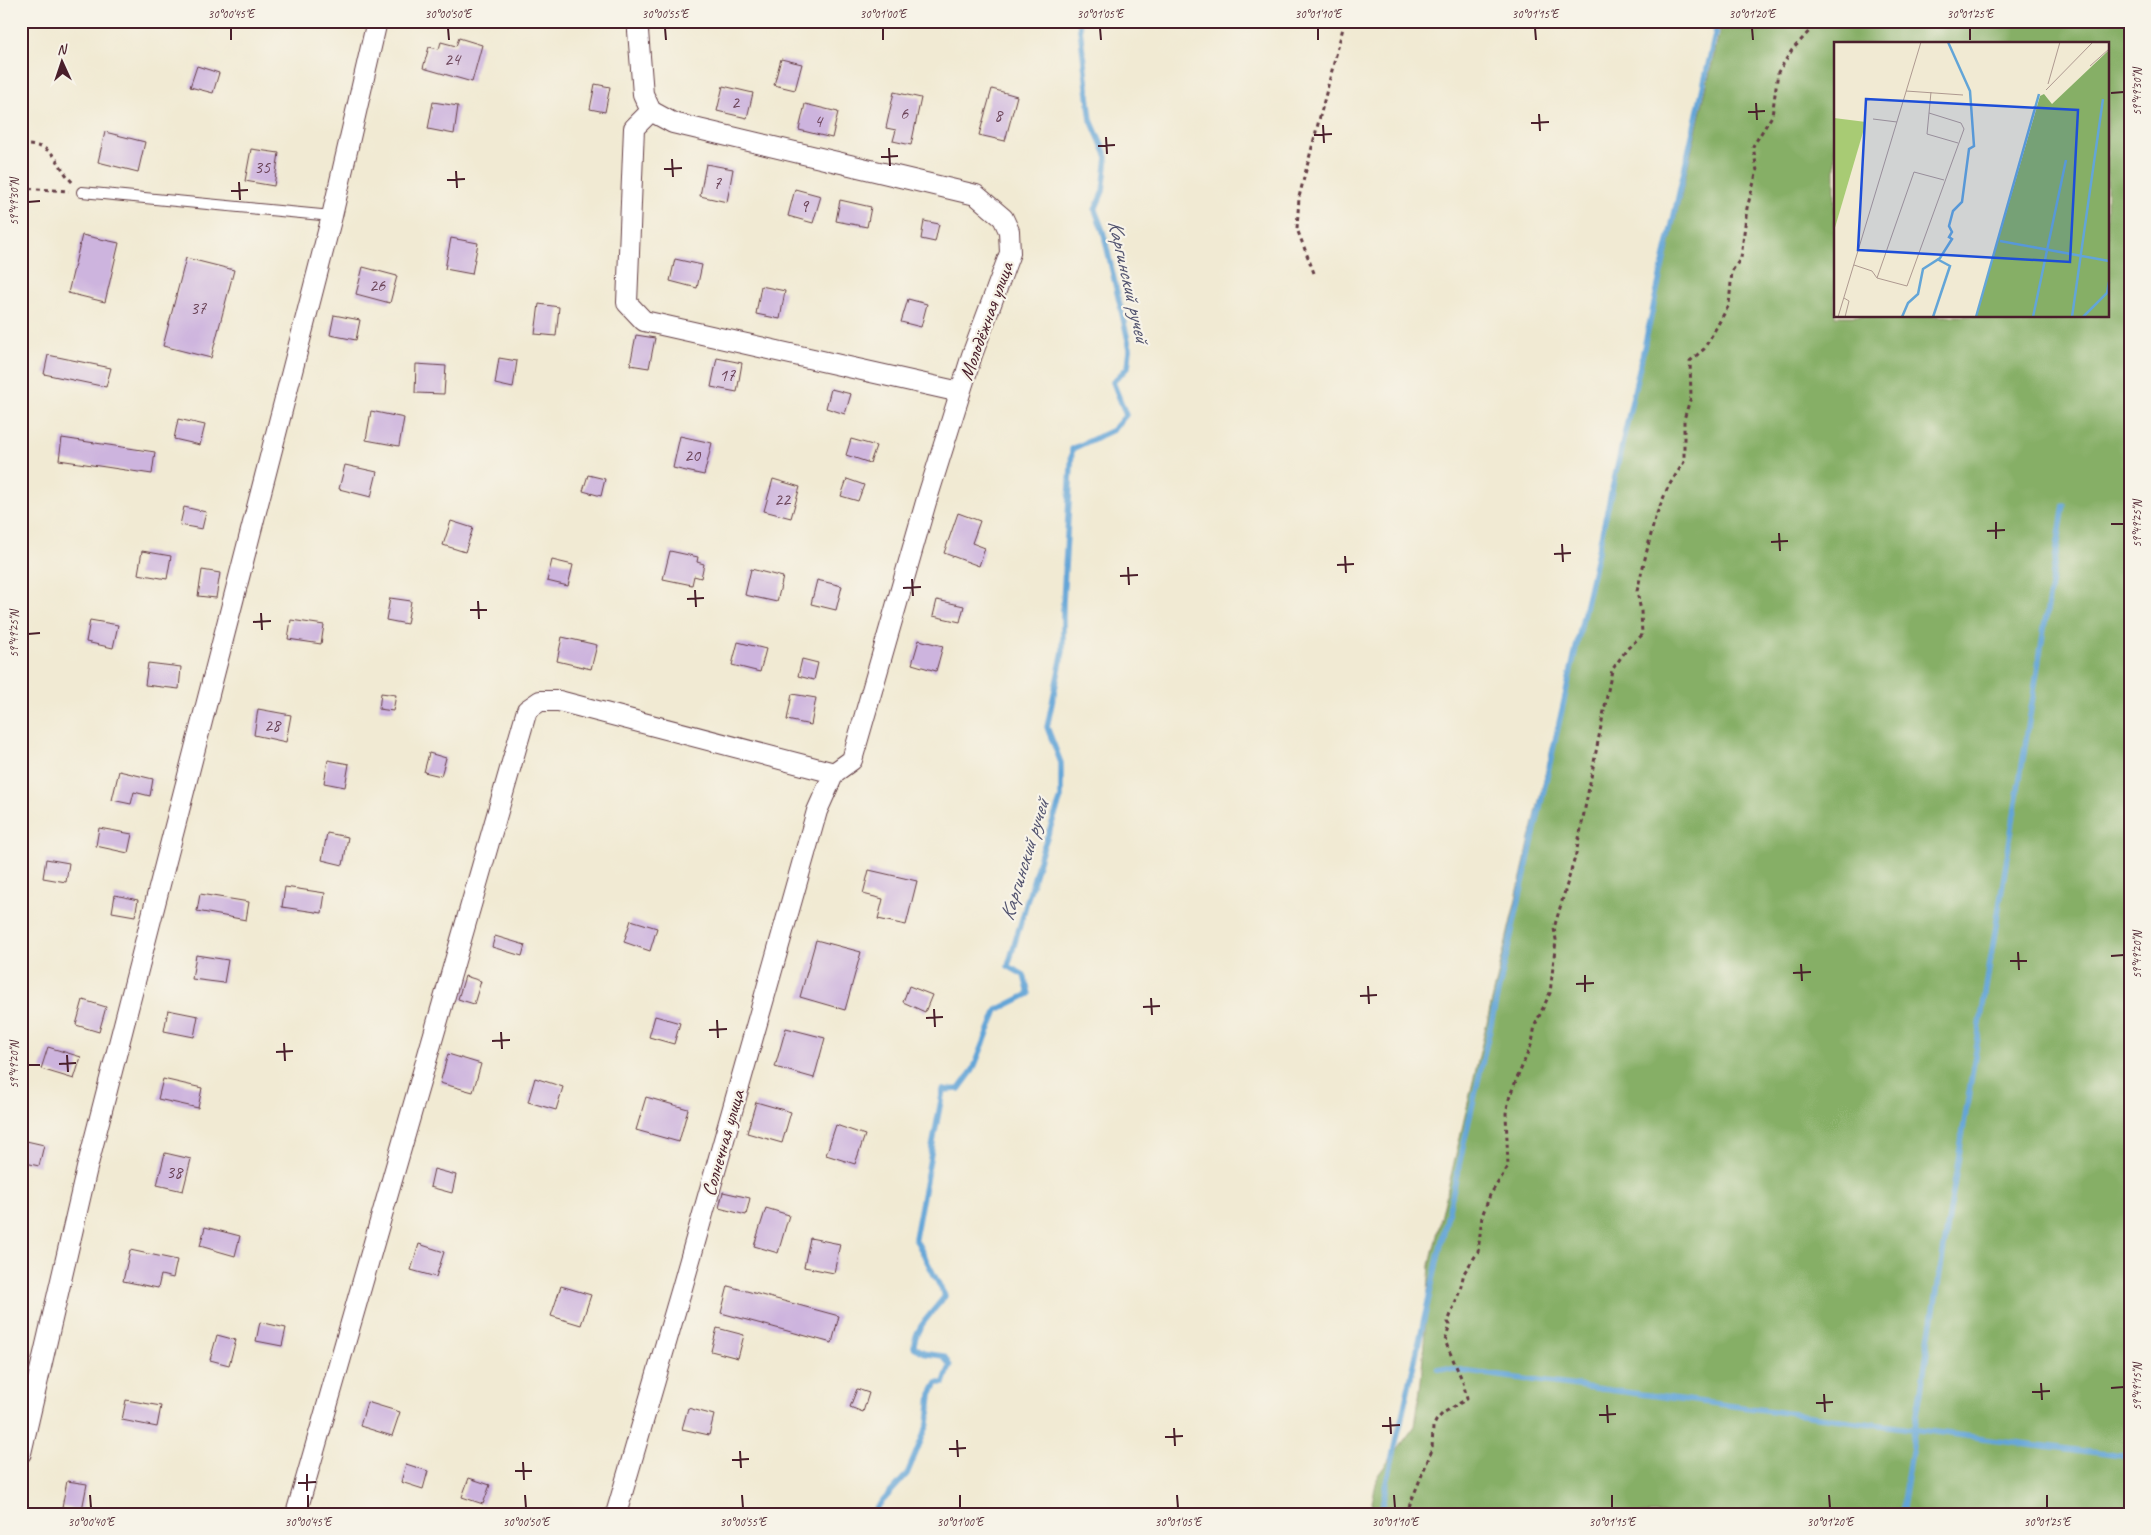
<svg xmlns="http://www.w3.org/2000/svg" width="2151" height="1535" font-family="Caveat,sans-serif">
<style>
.forest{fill:#86af66;stroke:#686748;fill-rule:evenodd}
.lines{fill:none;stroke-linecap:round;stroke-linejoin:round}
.stream{stroke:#63a5d7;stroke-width:5.5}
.building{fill:#cdb4de}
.service-casing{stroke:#633d44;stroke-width:12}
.minor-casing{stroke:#633d44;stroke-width:22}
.path{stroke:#633d44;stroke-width:3;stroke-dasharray:4 4;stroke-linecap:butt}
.service{stroke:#fff;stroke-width:10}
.minor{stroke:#fff;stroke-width:20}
.ticks{fill:none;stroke:#4a1f2b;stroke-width:2}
.labels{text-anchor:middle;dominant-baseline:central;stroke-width:4.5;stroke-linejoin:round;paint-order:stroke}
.number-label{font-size:18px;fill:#6b4458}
.street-label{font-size:20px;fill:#4a1f2b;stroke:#f7f3e8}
.water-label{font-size:21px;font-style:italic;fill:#545570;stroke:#f7f3e8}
.inset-river{fill:none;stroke:#63a5d7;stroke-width:2.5}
.inset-road{fill:none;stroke:#ae9990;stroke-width:1}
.view{fill:#1d4ed8;fill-opacity:0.15;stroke:#1d4ed8;stroke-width:2.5}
.inset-edge{fill:none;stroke:#4a1f2b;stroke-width:2.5}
.neatline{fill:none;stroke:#4a1f2b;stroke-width:2}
.ticks-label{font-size:12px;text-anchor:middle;fill:#4a1f2b}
</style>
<rect width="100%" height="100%" fill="#f7f3e8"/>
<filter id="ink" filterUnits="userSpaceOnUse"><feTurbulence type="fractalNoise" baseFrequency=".02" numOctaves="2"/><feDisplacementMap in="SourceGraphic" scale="10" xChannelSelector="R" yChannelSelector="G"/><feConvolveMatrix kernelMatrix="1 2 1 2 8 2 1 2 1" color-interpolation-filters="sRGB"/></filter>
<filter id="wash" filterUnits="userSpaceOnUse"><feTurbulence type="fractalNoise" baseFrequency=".0096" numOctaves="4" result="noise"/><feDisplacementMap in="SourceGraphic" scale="20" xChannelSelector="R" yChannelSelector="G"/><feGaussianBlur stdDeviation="1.12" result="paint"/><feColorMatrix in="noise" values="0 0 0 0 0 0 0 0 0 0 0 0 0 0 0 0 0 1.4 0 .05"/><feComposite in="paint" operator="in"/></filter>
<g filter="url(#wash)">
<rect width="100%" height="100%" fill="#f1ead3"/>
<path class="forest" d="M1722,21h408v1493h-761l9,-39 37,-49 6,-44 9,-117zM1835,44h272v272h-272z"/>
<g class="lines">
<path class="stream" d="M1438,1368l692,89
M871,1514l36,-40 21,-50 3,-30 6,-11h7l6,-17 -6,-10 -17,-2 -13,-7c0,-19 20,-36 31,-51l-30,-58 28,-148 16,-1 14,-19 24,-60 32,-16 -5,-19 -16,-9 33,-112 20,-56v-35l-14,-36 16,-76v-48l9,-154 41,-19 13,-15 -13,-33 15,-15 2,-18 -27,-118 -8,-21 8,-19 4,-34 -16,-37 -12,-99
M1380,1514l338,-1493
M1901,1514l163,-1009"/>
</g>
<g id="blocks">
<path class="building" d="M459,38l23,7 -10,37 -49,-14 6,-21 10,2 2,-7 15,4z
M781,59l21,5 -7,26 -21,-5z
M197,66l22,7 -6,20 -23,-6z
M595,84l15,3 -5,25 -15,-3z
M723,86l30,7 -6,25 -30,-7z
M992,89l25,7 -12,45 -26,-6z
M894,92l27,6 -10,47 -18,-4 3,-11 -10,-2z
M433,102l25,4 -4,28 -26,-5z
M805,104l33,8 -6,26 -33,-8z
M105,132l40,10 -7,30 -40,-10z
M251,149l28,4 -5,33 -29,-5z
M706,164l27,5 -6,33 -27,-6z
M795,189l26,7 -8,27 -25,-7z
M840,200l31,7 -4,20 -31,-6z
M924,221l15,3 -4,18 -14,-3z
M82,235l37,8 -14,59 -37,-9z
M451,238l27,5 -6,31 -27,-5z
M186,258l48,12 -23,88 -48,-12z
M675,259l27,6 -5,23 -27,-7z
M363,267l34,9 -7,27 -34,-9z
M761,286l24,5 -5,28 -24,-5z
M908,299l19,5 -6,23 -20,-5z
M539,304l20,3 -3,29 -21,-2z
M334,315l26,5 -4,20 -26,-5z
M636,335l19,3 -6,30 -19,-3z
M48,355l63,13 -5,19 -62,-13z
M499,358l18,3 -4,27 -18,-4z
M717,358l25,5 -5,29 -26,-5z
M416,364l30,2 -2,28 -29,-1z
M831,389l20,5 -6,20 -19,-6z
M371,411l33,7 -5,28 -33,-6z
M178,419l27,6 -5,20 -26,-6z
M680,436l32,7 -8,32 -31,-7z
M62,438l93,14 -3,22 -93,-14z
M851,439l25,7 -6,17 -24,-8z
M345,465l32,7 -6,25 -32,-8z
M588,475l17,4 -4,17 -18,-5z
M773,479l27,8 -9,31 -27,-7z
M847,479l17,6 -6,16 -17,-5z
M184,507l22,5 -4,17 -22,-4z
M958,513l22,8 -8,22 13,5 -6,18 -35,-13z
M451,521l22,7 -8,24 -22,-7z
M142,551l29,5 -4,23 -29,-5z
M670,551l28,6 -1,5 7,2 -3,14 -7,-2 -2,9 -29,-6z
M552,560l21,5 -5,21 -21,-5z
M751,569l32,8 -6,25 -32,-7z
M202,570l18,3 -4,25 -18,-2z
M817,580l25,6 -6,24 -25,-6z
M390,598l21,3 -4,23 -21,-4z
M937,600l27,6 -4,16 -27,-6z
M90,620l28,5 -5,23 -27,-6z
M291,620l33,5 -3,19 -33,-5z
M562,637l35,8 -6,24 -34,-8z
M919,640l24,6 -7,25 -24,-7z
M738,642l28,7 -6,23 -28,-7z
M802,659l16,4 -4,17 -16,-4z
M148,663l33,4 -2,22 -34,-4z
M381,693l15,2 -3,16 -14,-2z
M792,694l24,4 -5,27 -24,-5z
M258,709l33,6 -5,27 -32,-7z
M429,753l17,5 -5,18 -17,-4z
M328,760l21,4 -4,23 -21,-4z
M119,771l34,8 -3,17 -16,-4 -3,12 -19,-4z
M99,828l33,6 -4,19 -32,-7z
M327,833l21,4 -5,28 -21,-5z
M46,859l23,4 -3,19 -23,-4z
M869,870l48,11 -11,44 -28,-6 5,-20 -20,-5z
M285,887l40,6 -3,20 -40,-6z
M200,894l49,8 -3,18 -49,-9z
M115,895l23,5 -3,16 -23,-4z
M631,920l26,8 -7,23 -26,-9z
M495,936l30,9 -3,11 -30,-9z
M816,940l45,12 -16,58 -45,-13z
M196,955l32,5 -4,23 -32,-4z
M465,976l16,5 -7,23 -16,-5z
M909,986l23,9 -7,17 -22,-10z
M83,1000l23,7 -7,25 -23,-7z
M168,1010l30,6 -4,21 -30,-6z
M655,1016l25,7 -6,21 -25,-7z
M786,1028l39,10 -11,40 -39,-11z
M48,1047l33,10 -7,22 -33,-10z
M448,1054l33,10 -8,28 -33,-9z
M535,1078l28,9 -7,23 -28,-8z
M163,1079l39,9 -4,20 -40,-9z
M646,1097l42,12 -9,33 -43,-12z
M756,1102l35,10 -9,31 -35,-10z
M836,1125l29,10 -10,29 -29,-9z
M22,1140l22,5 -5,21 -18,-4z
M165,1153l26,6 -8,32 -26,-6z
M434,1169l22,6 -4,18 -22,-6z
M723,1192l27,6 -4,17 -27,-7z
M766,1208l23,7 -11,38 -24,-7z
M205,1227l35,9 -5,20 -35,-10z
M810,1238l30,6 -6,29 -30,-6z
M419,1244l25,8 -8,25 -25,-7z
M130,1250l47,10 -4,18 -12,-3 -3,13 -35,-7z
M561,1286l30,9 -10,30 -30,-9z
M728,1286l111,30 -7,27 -111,-30z
M260,1322l26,6 -4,18 -26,-5z
M717,1328l27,7 -6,23 -27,-7z
M217,1335l19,5 -7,25 -19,-5z
M857,1389l12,4 -6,19 -13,-5z
M126,1400l35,6 -4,21 -35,-7z
M367,1402l33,10 -8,24 -32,-10z
M688,1408l26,7 -5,20 -27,-6z
M406,1464l22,7 -5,18 -22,-7z
M469,1478l21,7 -7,19 -21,-7z
M67,1481l20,3 -5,26 -20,-3z"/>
</g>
</g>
<g filter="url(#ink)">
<use href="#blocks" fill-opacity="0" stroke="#633d44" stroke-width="1"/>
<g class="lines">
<g class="service-casing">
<path id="service" d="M82,192l250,24"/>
</g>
<g class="minor-casing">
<path id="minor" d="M639,21l-1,10 5,63 8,17 22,12 303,72 27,23 6,13 1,22 -38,102 -46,147 -74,258 -18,13
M651,111l-17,17 -7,175 17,18 316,71
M21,1453l66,-285 245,-952 45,-195
M296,1514l231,-804 13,-9h19l275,72
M616,1514l66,-226 135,-477 17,-38"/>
</g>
<path class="path" d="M21,145c38,-1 32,17 52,38
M21,188l48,3
M1314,273l-17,-44 2,-32 44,-169v-7
M1406,1514l26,-64 1,-23 3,-6 7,-8 24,-14 -4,-17 -18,-41 5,-16 -2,-3 12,-32 4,-17 14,-21 4,-36 8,-21 18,-28 -2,-54 4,-18 22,-52 3,-18 15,-32 6,-53 -2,-12 22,-74 36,-184 15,-21 15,-14 -1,-24 -4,-20 18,-73 13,-31 16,-25v-43l7,-22 -1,-36 14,-12 25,-44 3,-34 9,-13 6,-50 10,-37 -4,-25 19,-30 6,-44 14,-22 22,-24v-5"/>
<use href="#service" class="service"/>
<use href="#minor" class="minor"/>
</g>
</g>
<path class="ticks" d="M231,28v12M448,28l1,12M665,28l1,12M883,28v12M1100,28l1,12M1318,28v12M1535,28l1,12M1752,28l1,12M1970,28v12M2111,93l13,-1M1756,103l1,17M1748,112l17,-1M1539,114l1,17M1531,123l18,-1M1323,125l1,18M1314,135l18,-1M1106,137l1,17M1098,146l17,-1M889,148l1,18M881,157l17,-1M672,159l1,18M664,169l18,-1M456,171l1,17M447,180l18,-1M239,182l1,18M231,191l17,-1M28,202l12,-1M1996,522v17M2111,524h13M1987,531l18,-1M1779,533l1,18M1771,542l17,-1M1562,544l1,18M1554,554l17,-1M1345,556l1,17M1337,565l17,-1M1128,567l1,18M1120,576l18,-1M912,579l1,17M903,588l18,-1M695,590l1,17M687,599l17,-1M478,601l1,18M470,610h17M261,613l1,17M253,622l18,-1M28,634l12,-1M2018,952l1,18M2111,956l13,-1M2010,961h17M1801,964l1,17M1793,973l18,-1M1585,975v17M1576,984l18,-1M1368,986l1,18M1360,996l17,-1M1151,998l1,17M1143,1007l17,-1M934,1009l1,18M926,1018l17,-1M717,1020l1,18M709,1030l18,-1M501,1032l1,17M492,1041l18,-1M284,1043l1,18M276,1052l17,-1M67,1055l1,17M59,1064l17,-1M28,1065h12M2041,1383l1,17M2111,1388l13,-1M2032,1392l18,-1M1824,1394l1,18M1816,1403l17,-1M1607,1405l1,18M1599,1415l17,-1M1390,1417l1,17M1382,1426l18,-1M1174,1428l1,18M1165,1437l18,-1M957,1440l1,17M949,1449l17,-1M740,1451l1,17M732,1460l17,-1M523,1462l1,18M515,1471h17M307,1474v17M298,1483l18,-1M90,1495l1,13M308,1495v13M525,1495l1,13M742,1495l1,13M960,1495v13M1177,1495l1,13M1394,1495l1,13M1612,1495v13M1829,1495l1,13M2047,1495v13"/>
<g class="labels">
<g class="number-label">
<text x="452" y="59">24</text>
<text x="735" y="102">2</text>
<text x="904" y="113">6</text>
<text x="998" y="115">8</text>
<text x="818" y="121">4</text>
<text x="262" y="167">35</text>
<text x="717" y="183">7</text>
<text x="804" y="206">9</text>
<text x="377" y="285">26</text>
<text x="198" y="308">37</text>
<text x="727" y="375">17</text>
<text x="692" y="455">20</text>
<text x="782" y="499">22</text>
<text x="272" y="725">28</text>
<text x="174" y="1172">38</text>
</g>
<g class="street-label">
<text transform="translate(986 321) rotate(-70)">Молодёжная улица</text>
<text transform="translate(723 1143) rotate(-74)">Солнечная улица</text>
</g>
<g class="water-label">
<text transform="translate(1129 281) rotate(77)">Каргинский ручей</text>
<text transform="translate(1024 860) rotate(-73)">Каргинский ручей</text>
</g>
</g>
<g transform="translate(1834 42)">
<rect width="275" height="275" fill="#f1ead3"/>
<path d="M0,76l32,4 -32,109z" fill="#a8cb74"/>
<path d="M275,8v267h-133l64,-221 4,-2 8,10z" fill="#86af66"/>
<path class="inset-river" d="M166,199l109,20M68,275l6,-14 10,-9 5,-25 17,-11 12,-19 -3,-2 3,-5 -3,-6 4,-15 9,-9 7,-53 5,-3 -4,-55 -22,-49M99,275l17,-51 -13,-7M142,275l63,-223M199,275l33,-157M238,275l31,-218M249,275l24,-24 2,-11"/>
<path class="inset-road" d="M256,24l19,-17M214,42l12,-42M212,48l47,-48M72,49l57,4M95,71l-2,21 31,9M39,77l24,3M20,223l18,6 5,7 30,8 57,-157 -3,-6 -32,-10 2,-21M43,236l37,-106 30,8M10,256l5,3 -4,16M4,275l83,-275"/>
<path class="view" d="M32,57l212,11 -8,152 -212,-12z"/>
<rect width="275" height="275" class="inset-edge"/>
</g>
<rect width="2151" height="1535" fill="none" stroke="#f7f3e8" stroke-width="55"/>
<g transform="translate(62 62) rotate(357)" stroke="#f7f3e8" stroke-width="4" paint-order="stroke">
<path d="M0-4L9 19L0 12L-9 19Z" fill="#4a1f2b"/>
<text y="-8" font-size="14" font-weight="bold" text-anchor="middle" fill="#4a1f2b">N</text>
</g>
<rect x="28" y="28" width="2096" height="1480" class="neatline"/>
<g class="ticks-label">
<text x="231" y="18">30°00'45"E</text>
<text x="448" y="18">30°00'50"E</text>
<text x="665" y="18">30°00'55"E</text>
<text x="883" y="18">30°01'00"E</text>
<text x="1100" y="18">30°01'05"E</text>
<text x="1318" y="18">30°01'10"E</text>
<text x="1535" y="18">30°01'15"E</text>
<text x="1752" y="18">30°01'20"E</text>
<text x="1970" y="18">30°01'25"E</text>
<text transform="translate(2137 92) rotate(-90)" y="4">59°49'30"N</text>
<text transform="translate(14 202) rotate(-90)" y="4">59°49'30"N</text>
<text transform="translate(2137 524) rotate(-90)" y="4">59°49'25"N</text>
<text transform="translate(14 634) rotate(-90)" y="4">59°49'25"N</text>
<text transform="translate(2137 955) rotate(-90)" y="4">59°49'20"N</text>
<text transform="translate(14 1065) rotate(-90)" y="4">59°49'20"N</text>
<text transform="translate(2137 1387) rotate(-90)" y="4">59°49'15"N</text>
<text x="91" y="1526">30°00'40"E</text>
<text x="308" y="1526">30°00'45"E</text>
<text x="526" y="1526">30°00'50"E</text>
<text x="743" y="1526">30°00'55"E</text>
<text x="960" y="1526">30°01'00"E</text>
<text x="1178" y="1526">30°01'05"E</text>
<text x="1395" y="1526">30°01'10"E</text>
<text x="1612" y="1526">30°01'15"E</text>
<text x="1830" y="1526">30°01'20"E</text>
<text x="2047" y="1526">30°01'25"E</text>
</g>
</svg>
